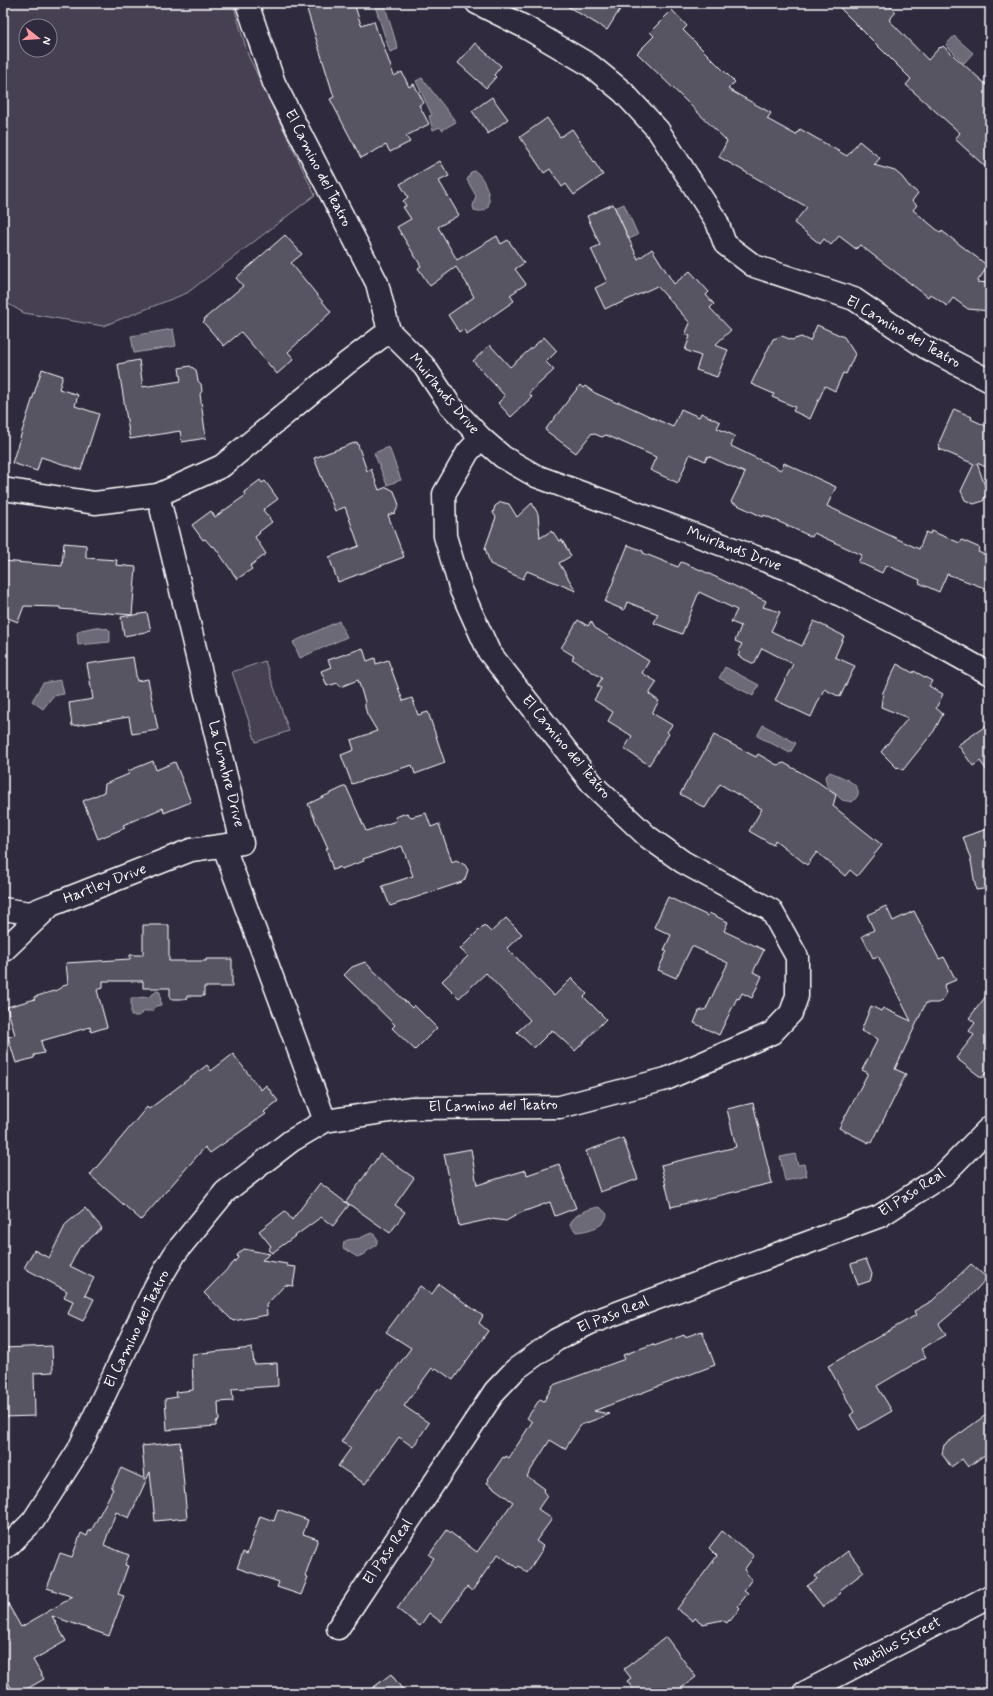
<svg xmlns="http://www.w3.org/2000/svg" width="993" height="1696" font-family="Mynerve,sans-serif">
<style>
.green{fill:#464152;stroke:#a2a0a8;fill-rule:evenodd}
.water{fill:#6d6a77;stroke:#a7a6ad}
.building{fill:#595564;stroke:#fff}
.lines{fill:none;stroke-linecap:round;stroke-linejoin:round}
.minor-casing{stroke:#fff;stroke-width:25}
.tertiary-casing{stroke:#fff;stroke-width:25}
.secondary-casing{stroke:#fff;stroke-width:25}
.minor{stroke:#2f2a3d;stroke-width:22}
.tertiary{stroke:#2f2a3d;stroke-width:22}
.secondary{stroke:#2f2a3d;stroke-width:22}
.labels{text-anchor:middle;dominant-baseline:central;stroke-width:3;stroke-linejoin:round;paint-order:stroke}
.street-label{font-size:15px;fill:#fff;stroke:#2f2a3d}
</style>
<rect width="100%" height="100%" fill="#2f2a3d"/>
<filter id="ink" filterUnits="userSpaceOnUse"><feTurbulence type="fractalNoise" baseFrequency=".025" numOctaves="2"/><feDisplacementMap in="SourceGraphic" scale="8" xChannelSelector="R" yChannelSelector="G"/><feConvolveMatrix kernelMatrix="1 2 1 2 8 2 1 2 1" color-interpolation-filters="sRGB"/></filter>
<g filter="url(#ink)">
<path class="green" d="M3,3h230l15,52 67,140 -128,98 -84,33 -79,-13 -21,-12zM26,26h24v24h-24z
M265,661l24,70 -33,11 -24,-70z"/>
<path class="water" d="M374,3h10l14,46 -8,3z
M954,36l19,17 -9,10 -18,-18z
M422,78l34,44 -14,8 -2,-3 -7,3 -4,-14 3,-1 -16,-34z
M475,171c12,7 25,47 -1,39l-1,-4 3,-10 -9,-16 4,-8z
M624,204l14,31 -9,4 -14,-31z
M173,329l3,17 -42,7 -3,-17z
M389,447l12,33 -14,5 -13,-32z
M339,621l8,16 -47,21 -7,-16z
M95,627l10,2 2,-1 3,3v11l-32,3 -1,-12 4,-3z
M725,667l34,18 -6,11 -34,-18z
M61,680l3,14 -11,2 -10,13 -11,-8 11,-18z
M763,725l33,18 -6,10 -33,-17z
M830,772c12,5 41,15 22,30l-10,-2 -15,-14 -2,-9z
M157,991l3,1 1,13 -5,1 -3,5h-8l-7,5h-7v-18l18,-1z
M795,1154l3,11 6,-1 3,12 -22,5 -5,-24z
M600,1207l7,7c-1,13 -19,17 -31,18l-6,-7c3,-11 20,-17 30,-18z
M373,1233l4,5c1,9 -4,9 -10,13l-2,3 -8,3 -14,-9 1,-6c5,-4 10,-2 16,-4 5,-2 7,-4 13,-5z"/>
<path class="building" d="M305,3h49l7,22 13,-4 4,13 1,-1 15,43 8,-4 7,15 5,-3 10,19 -5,2 10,19 -23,12 4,6 -20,10 -4,-7 -25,13 -31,-59 4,-2z
M562,3h62l-17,27z
M835,3h52l9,9 -7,8 39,40 12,-13 1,1 2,-2 47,42v83l-35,-32 5,-6 -54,-48 5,-6z
M672,10l15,16 -4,4 52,52 -7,7 43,24 -4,6 29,16 4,-6 47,27 12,-15 21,17 -6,7 21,6 7,6 7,9 9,7 -6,8 5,4 -4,5 28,23 1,-2 46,35 -11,16 13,1v28l-22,-2 -15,-11 -6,8 -17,-12 -2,3 -68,-52 -4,4 -17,-13 -8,9 -7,-6 -4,5 -26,-21 13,-16 -88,-50 8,-16 -90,-88 17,-17 -4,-4z
M475,43l26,23 -7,9 2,2 -10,11 -28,-25z
M492,97l16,22 -20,15 -16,-23z
M547,118l13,19 12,-8 31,46 -29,20 -8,-11 -4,3 -12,-18 -6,4 -24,-36z
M440,161l9,15 -10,5 20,34 -21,12 19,33 40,-24 4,8 7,-4 16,23 -9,6 11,15 -16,11 4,6 -47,33 -4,-5 -4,3 -11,-17 26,-18 -7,-13 -11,-17 -26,19 -12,-18 3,-2 -24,-39 14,-8 -8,-12 3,-1 -3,-5 5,-4 -8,-13z
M613,204l25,55 14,-10 22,35 16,-13 19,21 -3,3 8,9 -4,4 21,22 -16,15 13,5 -11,27 -21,-7 5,-14 -16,-6 5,-14 -5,-1 5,-12 -33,-37 -41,19 -1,-1 -10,5 -10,-21 12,-6 -16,-33 9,-4 -13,-29z
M285,235l17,19 -11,9 40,49 -43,40 6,7 -17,15 -36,-42 -17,14 -21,-24 2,-2 -1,-1 39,-33 -7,-8z
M817,325l27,12 11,17 -9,20 -3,-1 -8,18 -10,-5 -15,33 -17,-8 2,-4 -23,-10 2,-3 -23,-10 22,-45 9,-3 10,4 9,-3 9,4z
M544,337l13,14 -11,11 8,8 -25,23 3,4 -21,20 -13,-14 7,-7 -32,-35 17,-16 20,22z
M139,360l4,27 38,-6 -2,-13 11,-2 6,4 2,11 3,3 1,7 -2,3 6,44 -24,4 -2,-11 -50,8 -12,-75z
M42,369l21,7 -4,13 19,6 -3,11 24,8 -18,56 -40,-13 -4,14 -25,-8z
M580,385l3,3 2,-2 10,7 22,10 2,-1 54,25 8,-18 18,8 2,-4 19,9 -3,6 18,8 -4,10 50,24 3,-7 52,24 -9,19 92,43 7,-17 4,2 1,-3 29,12 2,-3 18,8 -2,4 12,5v33l-43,-16 -8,18 -20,-9 1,-3 -34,-15 -4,8 -24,-11 4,-7 -48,-22 -2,4 -48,-22 -1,2 -32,-15 14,-29 -37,-17 -3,5 -15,-7 -12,29 -28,-13 6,-13 -50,-22 -4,2 -10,-4 -16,20 -31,-23z
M954,409l18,8 -1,2 19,9v41l-13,-6 10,29 -4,9 -9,3 -9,-4 -4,-9 13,-27 -35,-15 1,-3 -2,-1z
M357,442l10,29 4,-2 8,21 8,-3 7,4 5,14 -4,8 -7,2 16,42 -66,25 -9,-25 30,-11 -14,-39 -10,4 -21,-53z
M260,480l2,3 3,-2 13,18 -15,11 9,12 -13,10 1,1 -5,4 11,17 -16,12 2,3 -15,10 -23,-33 -2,1 -7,-8 -2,1 -11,-15 19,-14 4,6 31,-22 -2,-3z
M501,502l8,2 8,13 15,-14 6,11 2,24 11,-7 1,2 1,-1 6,9 3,-1 9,16 -12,7 17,28 -49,-20 -4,8 -33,-15 -5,-16 11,-31 -3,-4 2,-7z
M64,543l22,2v13l31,2 -1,5 20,2 -4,48 -72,-6v-2l-36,-1 -6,16 -15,-6v-55l59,5z
M628,545l15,6v2l35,14 3,-5 20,8 65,31 -3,6 17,5 -9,19 31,15 12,-25 30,15 -9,21 20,9 -15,31 -16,-8 -13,28 -36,-17 18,-36 -31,-16 -8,16 -16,-8 2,-4 -2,-1 4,-7 -7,-3 6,-15 -10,-4 6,-12 -38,-18 -17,42 -28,-11 4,-9 -31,-12 -3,8 -19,-8z
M147,613l4,18 -27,5 -3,-19z
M578,620l10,6 3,-5 4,7 54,33 -7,12 15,9 -8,12 10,7 -7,12 20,12 -5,7 2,2 -20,31 -25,-16 8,-13 -24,-15 5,-9 -19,-12 7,-12 -4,-2 5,-8 -30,-19 2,-3 -13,-8z
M363,648l4,13 8,-3 1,6 12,-4 15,41 9,-3 6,17 10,-3 17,51 -30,11 -3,-9 -60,19 -11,-29 13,-5 -3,-10 26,-9 -10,-17 -2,-7v-5l-7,-22 -18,7 -2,-4 -11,3 -6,-15 10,-4 -3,-7z
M133,657l4,24 11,-2 10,51 -26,4 -3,-17 -57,9 -3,-23 24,-4 -6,-35z
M897,664l16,9 1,-2 18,10 -3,5 14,8 -7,14 7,6 -9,17 -31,39 -5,-3 -1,1 -16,-16 27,-34 -27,-11 2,-15z
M990,723v52l-10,-14 -7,5 -15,-21z
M714,735l42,22 2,-3 19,11 7,-2 34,19 18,13 -3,11 49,39 -25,31 -7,-6 -5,6 -28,-24 -10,13 -32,-25 -2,5 -24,-14 13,-22 -42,-25 -15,24 -25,-14z
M153,761l3,9 19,-8 16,40 -27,11 -1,-5 -40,17 2,3 -27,11 -15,-38 21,-9 1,-8 24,-10 -1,-3z
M346,786l20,45 30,-10 -1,-4 12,-4 4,4 15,-4 5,14 8,-3 13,38 4,-2 9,5 3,5 -3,9 -3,3 -72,24 -8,-20 31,-10 -11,-30 -39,13 1,2 -23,8 -1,-2 -7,3 -7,-22h2l-20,-44z
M990,828v60l-14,2 -5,-29 -8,-24z
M668,897l40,19 1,-3 19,9 -4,9 40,19 -11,22 9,4 -10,22 -10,-5 -3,6 -2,-1 -18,37 -25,-12 5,-12 7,-2 22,-46 -36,-17 -16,32 -18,-8 9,-19 -3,-1 7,-15 -17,-8z
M886,906l7,15 21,-10 25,48 5,-2 12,23 -12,5 2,9 -4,7 -4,2h-12l-31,66 11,5 -34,69 -3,-2v2l-30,-15 29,-55 -6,-3 16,-31 -17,-8 10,-25 10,5 2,-3 28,13 -33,-65 -5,2 -11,-22 12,-6 -7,-15z
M506,918l16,16 -15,14 47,48 18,-18 15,16 -3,3 22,22 -31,32 -23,-21 -18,18 -17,-16 13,-12 -44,-47 -27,25 -17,-17 26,-25 -8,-7 24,-24 7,7z
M143,925h26v36h37v-2h26v28h-28v9h-17v3h-17v-11h-27v-7h-40v7l-6,2 10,37 -16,5 -1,-5 -49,14 3,12 -10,2v3l-18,5 -8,-26 7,-2 -8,-28 28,-8 -1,-2 23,-7 11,-7 -2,-20 64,-4v-4h13z
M365,962l47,46 2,-3 23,23 -22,22 -23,-22 3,-3 -51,-50 8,-8z
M990,991v76l-8,11 -26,-20 18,-23 -5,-4 6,-8 -6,-5z
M233,1054l28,36 5,-5 12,16 -14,11 2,2 -56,39 -5,-6 -64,73 -51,-45 57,-68 2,2 58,-44 4,6z
M753,1103l19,80 -101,24 -10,-42 75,-18 -9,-38z
M623,1138l15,41 -38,13 -14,-41z
M471,1149l6,36 49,-15 1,5 32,-11 17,44 -21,8 -5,-14 -30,11 -14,8 -15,-2 -32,7 -15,-72z
M380,1154l34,24 -19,27 10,7 -15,21 -44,-31z
M320,1183l29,22 -16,21 -12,-9 -49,36 -4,-3 3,-4 -12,-15 26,-20 7,9z
M85,1208l17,20 -23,20 -9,18 24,12 -9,17 9,4 -11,22 -15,-7 5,-13 -9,-4 3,-6 -43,-23 10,-18 15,8 17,-34z
M244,1249l26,5 -8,6 25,4v2l9,1 -3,19 -8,-1 -19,20 1,10 -34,6 -29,-28 34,-35 -1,-3z
M866,1259l6,15 -2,7 -12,4 -7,-21z
M971,1264l16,14 -23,25 -25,21 7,11 -25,14 5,8 -49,29 15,25 -33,19 -9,-15 4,-3 -26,-46 88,-51 -2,-4 18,-10z
M439,1284l44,32 -4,7 9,8 -35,49 -17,-12 -2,2 -2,-2 -28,38 25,17 -16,24 -14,-10 -34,47 -27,-18 13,-18 -10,-6 37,-54 2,2 31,-42 -25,-16 34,-46 12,8z
M702,1331l13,34 -121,46 16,3 -29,11 -16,24 -15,-9 -23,36 18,13 -2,2 4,5 -9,13 14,10 -16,22 7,5 -2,3 1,1 -15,23 -8,-7 -2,2 -19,-14 -26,37 -5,-4 -26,35 -12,-9 -9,13 -23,-17 37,-51 -5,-3 18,-25 30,22 36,-50 -26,-19 2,-3 -1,-1 15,-22 2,1 1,-2 3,2 23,-36 -5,-4 13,-19 4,2 9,-16 72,-26 -2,-4 30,-11 1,2 30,-11 1,2z
M52,1346l1,26 -19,1 1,43 -32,1v-69z
M252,1348l2,16 23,-1 1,23 -46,3 1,12 -15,1 1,19 -3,1v4l-49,4 -2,-31 12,-2 -1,-5 17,-2 -1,-36z
M990,1412v39l-22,16 -6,-8 -11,8 -9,-13 2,-9z
M180,1442l7,76 -32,3 -5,-49 -21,46 -13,-6 -12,33 25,10 -4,10 3,1 -10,28 6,2 -15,40 -57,-20 14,25 -33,19 11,19 -24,14h-6l-11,-20v-78l18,32 52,-30 -26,-9 13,-35 12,4 9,-24 6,3 2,-6 2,1 22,-42 -2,-1 10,-20 24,11 -3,-33z
M278,1509l30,11 -5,14 15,5 -13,37 3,1 -7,18 -24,-8 2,-5 -42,-14 6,-16 4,2 13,-38 14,5z
M722,1531l32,25 -10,14 3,2 -1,2 6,5 -8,11 4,3 -10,13 2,2 -10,13 -1,-1 -2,3 -5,-3 -19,4 -8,-6 -2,3 -16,-12 40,-53 -8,-8z
M848,1551l16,21 -25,19 2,2 -18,14 -16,-21 10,-7 -2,-3z
M666,1637l30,40 -21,16h-39l-9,-12 4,-3 -7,-9z
M391,1674l14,19h-39z"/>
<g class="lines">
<g class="minor-casing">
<path id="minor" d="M247,3l27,80 103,200 12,48
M477,3l48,24 65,38 33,27 35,38 59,92 8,22 29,22 100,33 71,48 65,34
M224,847l101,274
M3,909l27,4 20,-8
M3,951l48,-46 140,-55 51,-7 -84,-348
M3,1549l7,-5 23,-23 45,-70 77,-164 21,-35 49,-60 66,-51 34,-20 85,-13 150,-1 106,-28 106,-46 19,-20 6,-17v-39l-26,-47 -88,-48 -35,-25 -54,-51 -105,-134 -28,-62 -16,-54 -1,-42 24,-42 13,-14
M338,1628l157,-237 21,-22 40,-29 34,-17 290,-107 63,-41 47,-48"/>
</g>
<g class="tertiary-casing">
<path id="tertiary" d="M3,489l92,14 63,-8 64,-29 125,-103 42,-32 35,35 26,39 31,33 22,19 33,19 260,96 142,73 52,29"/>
</g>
<g class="secondary-casing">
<path id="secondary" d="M804,1693l186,-97"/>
</g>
<use href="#minor" class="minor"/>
<use href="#tertiary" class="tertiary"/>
<use href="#secondary" class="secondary"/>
</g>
</g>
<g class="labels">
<g class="street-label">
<text transform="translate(318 168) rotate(63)">El Camino del Teatro</text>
<text transform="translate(903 332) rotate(30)">El Camino del Teatro</text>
<text transform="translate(444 394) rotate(50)">Muirlands Drive</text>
<text transform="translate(734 549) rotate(21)">Muirlands Drive</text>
<text transform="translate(566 747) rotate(50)">El Camino del Teatro</text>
<text transform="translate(226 774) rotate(76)">La Cumbre Drive</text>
<text transform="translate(105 884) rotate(-21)">Hartley Drive</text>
<text transform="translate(493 1106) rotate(-1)">El Camino del Teatro</text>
<text transform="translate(912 1193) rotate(-33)">El Paso Real</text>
<text transform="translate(613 1315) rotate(-22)">El Paso Real</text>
<text transform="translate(137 1329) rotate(-64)">El Camino del Teatro</text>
<text transform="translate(388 1552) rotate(-56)">El Paso Real</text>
<text transform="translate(897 1644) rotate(-28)">Nautilus Street</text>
</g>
</g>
<rect width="993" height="1696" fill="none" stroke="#2f2a3d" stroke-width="16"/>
<rect x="8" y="8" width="977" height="1680" fill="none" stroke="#fff" stroke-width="1.5" filter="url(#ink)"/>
<g transform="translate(38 38) rotate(107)"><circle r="19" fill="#2f2a3d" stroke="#827f8b"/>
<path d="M0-3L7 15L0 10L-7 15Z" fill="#ff9aa2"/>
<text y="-6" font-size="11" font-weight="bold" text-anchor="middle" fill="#ffffff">N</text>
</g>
</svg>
